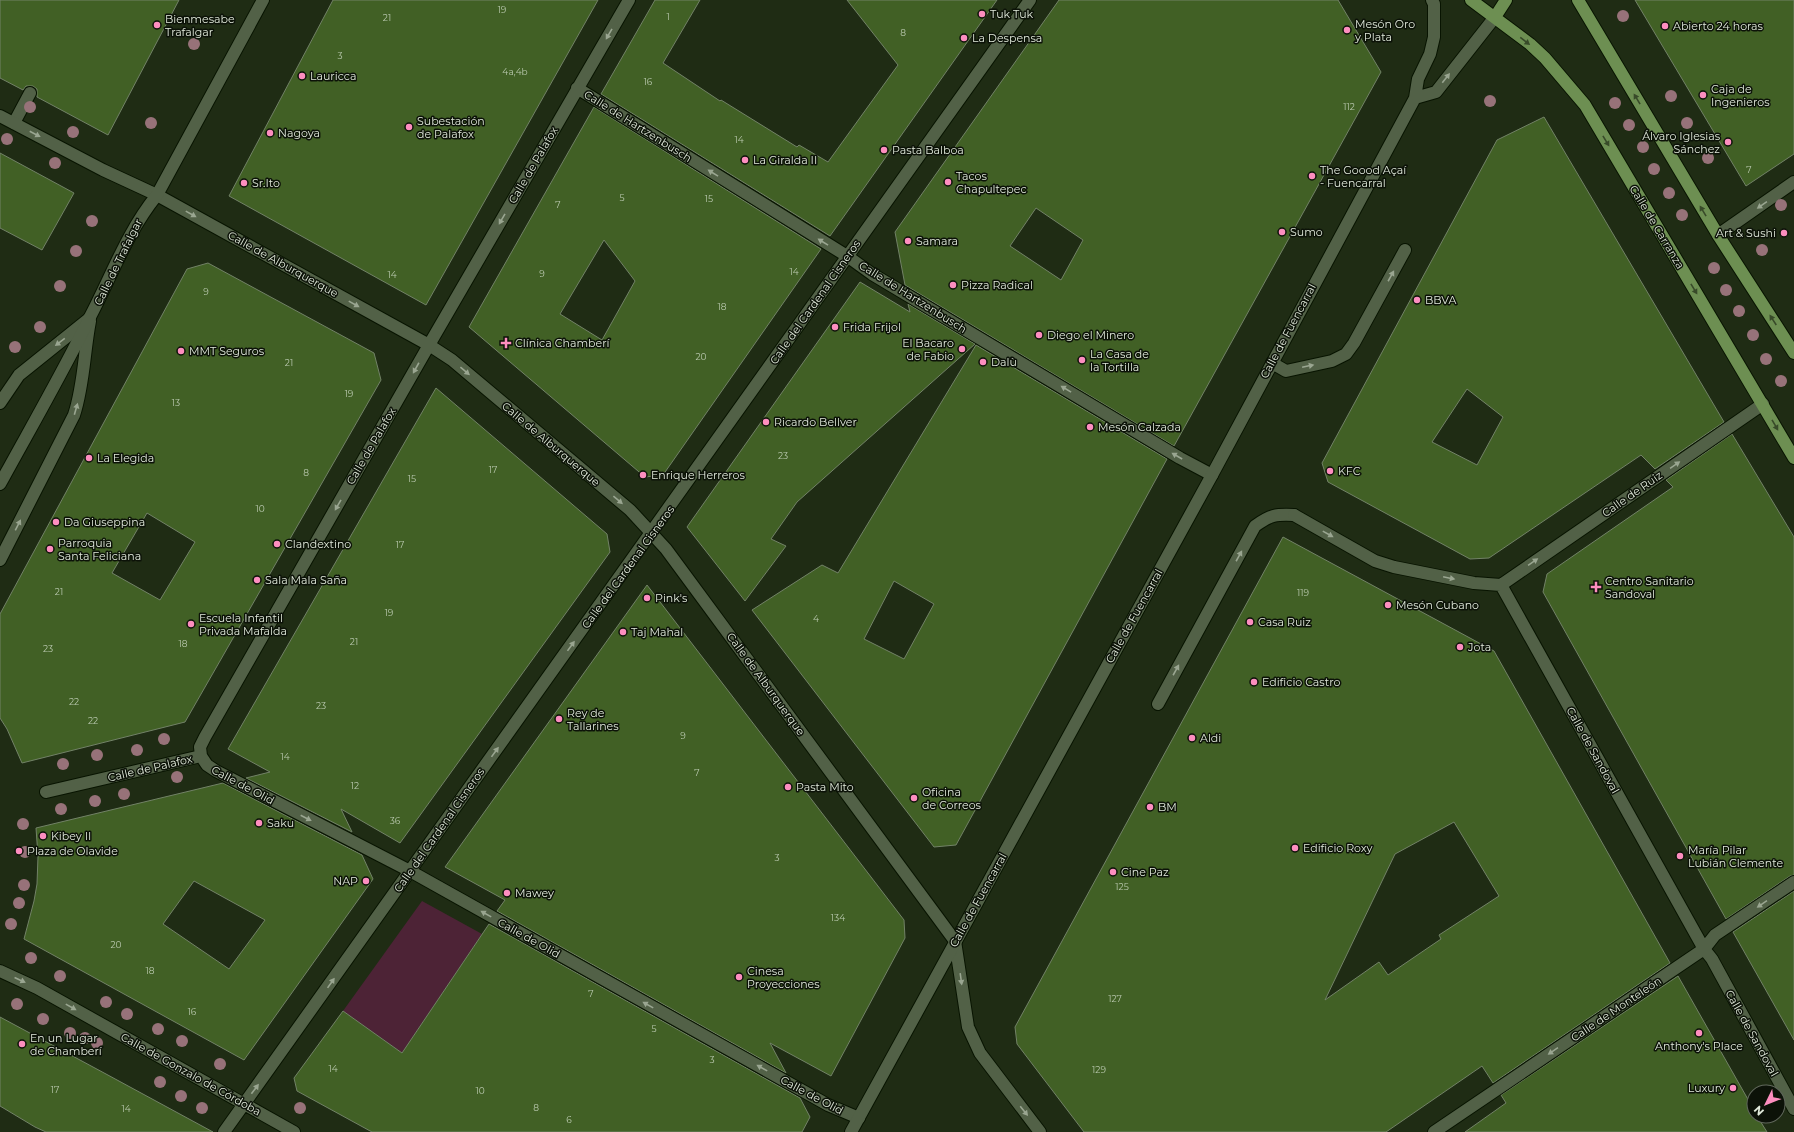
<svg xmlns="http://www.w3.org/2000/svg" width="1794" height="1132" font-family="Montserrat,sans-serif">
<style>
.green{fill:#4d2336}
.building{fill:#416025;stroke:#728267;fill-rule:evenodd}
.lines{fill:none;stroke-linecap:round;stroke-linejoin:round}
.lane-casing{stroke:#081401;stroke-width:14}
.street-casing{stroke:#081401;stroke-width:14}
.secondary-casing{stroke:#081401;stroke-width:14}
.primary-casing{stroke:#081401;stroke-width:14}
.lane{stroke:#526147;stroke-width:12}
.street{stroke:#526147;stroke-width:12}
.secondary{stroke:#526147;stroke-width:12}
.primary{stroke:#6d8f52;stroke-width:12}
.tree{fill:#977279}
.oneway{fill:#9aa691}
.oneway2{fill:#384a29}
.poi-dot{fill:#fd8ebf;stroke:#0c1208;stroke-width:1.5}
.labels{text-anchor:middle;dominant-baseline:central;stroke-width:3;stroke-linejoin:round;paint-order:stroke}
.number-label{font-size:9px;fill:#b9c8ae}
.poi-label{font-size:11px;fill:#e1eadb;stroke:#0c1208;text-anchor:start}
.street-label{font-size:11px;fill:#e1eadb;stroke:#0c1208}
</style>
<rect width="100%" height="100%" fill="#1f2c14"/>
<path class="green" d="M422,901l60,33 -80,119 -59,-42z"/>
<path class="building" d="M0,0h179l-71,135 -71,-38v-8l-4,-3h-7l-3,4 -23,-12z
M333,0h265l-172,305 -197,-109z
M655,0h45l-37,63 57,38 1,-1 76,47 2,-2 29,17 70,-97 -51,-65h150l-167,236 -229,-142z
M1059,0h279l43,72 -207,374 -269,-161 -10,-53zM1036,208l47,32 -22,40 -51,-34z
M1635,0h159v154l-48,32z
M594,107l227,142 -158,226 -18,2 -176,-150zM604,240l31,41 -33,59 -42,-26z
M1544,117l180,305 -69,47 -14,-14 -152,103 -19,1 -142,-77 -6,-19 175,-323zM1467,389l36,28 -26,48 -45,-23z
M0,153l74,40 -32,57 -42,-22z
M208,263l166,90 7,27 -196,342 -163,41 -15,-34 -7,-11v-104l187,-345zM147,513l48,29 -35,58 -48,-27z
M860,282l50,30 -2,-8 67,40 -178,158 -26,37 15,7 -41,55 -58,-74z
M976,345l191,114 -211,386 -22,2 -182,-237 70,-45 16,8zM894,581l40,23 -30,55 -40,-20z
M436,388l171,146 3,18 -210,291 -59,-34 11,23 -106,-54 24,-6 -42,-23z
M1732,434l62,103v338l-4,1 -64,43 -183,-327 4,-18 126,-87 -7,-7z
M1283,537l211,114 176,312 -177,120 -11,-17 -96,66h-302l-67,-88 -2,-17zM1454,822l45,74 -60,39 2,4 -53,36 -9,-13 -54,38 70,-146z
M647,585l257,335 1,18 -74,138 -61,-33 16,30 -289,-162 8,-11 -60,-33z
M223,783l139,72 11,24 -129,181 -220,-121 10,-38 3,-17 1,-28 -2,-28zM194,881l71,39 -36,49 -66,-45z
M1794,891v149l-61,-108z
M489,924l311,174 10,19 -8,15h-430l-75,-41 -3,-13 49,-67 59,42z
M1678,976l76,134v6h3l10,16h-302l41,-29 -5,-8z
M0,1017l106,57 107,58h-167l-11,-5 -35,-21z"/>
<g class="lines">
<g class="lane-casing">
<path id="lane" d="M14,123l16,-30
M1272,363l14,8 46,-10 14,-7 8,-11 51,-93
M0,403l19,-28 71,-57
M0,560l74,-145c10,-30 10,-63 16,-94
M1158,704l97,-178c15,-11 21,-12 39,-11"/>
</g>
<g class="street-casing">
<path id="street" d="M577,88l270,168 25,18 308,184 32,17
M0,116l103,54 54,25 272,150 23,15 178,150 36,39 289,392 13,86 12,26 60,79
M1718,235l76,-53
M1294,515l81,46 19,6 80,16 27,2
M1501,585l203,364 8,10 82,150
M1501,585l262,-181
M201,756l-1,-9 5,-10 224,-392 200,-345
M201,756l6,9 9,6 194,100 418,234 31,13
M46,792l155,-36
M0,971l37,17 257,144
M224,1132l806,-1132
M1434,1132l270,-183 11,-14 79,-53"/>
</g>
<g class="secondary-casing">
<path id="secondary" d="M1415,98l21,-6 59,-75
M0,484c30,-55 62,-110 90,-167 22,-42 37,-85 67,-122l106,-195
M851,1132l361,-657 203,-377 3,-19 12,-25 4,-17v-33l-2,-4"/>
</g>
<g class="primary-casing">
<path id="primary" d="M1471,0l59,44 15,14 40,47 209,353
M1578,0l140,235 76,118
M1495,17l11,-17"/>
</g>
<use href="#lane" class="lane"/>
<use href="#street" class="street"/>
<use href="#secondary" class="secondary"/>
<use href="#primary" class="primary"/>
</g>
<g class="tree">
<circle cx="1623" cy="16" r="6"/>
<circle cx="194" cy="44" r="6"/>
<circle cx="1671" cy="96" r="6"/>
<circle cx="1490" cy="101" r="6"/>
<circle cx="1615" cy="103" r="6"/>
<circle cx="30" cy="107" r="6"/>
<circle cx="151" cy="123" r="6"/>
<circle cx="1687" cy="123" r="6"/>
<circle cx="1629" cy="125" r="6"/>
<circle cx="73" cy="132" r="6"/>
<circle cx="7" cy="139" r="6"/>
<circle cx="1643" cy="147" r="6"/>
<circle cx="1708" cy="158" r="6"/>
<circle cx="55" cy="163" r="6"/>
<circle cx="1654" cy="169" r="6"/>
<circle cx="1669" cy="193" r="6"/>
<circle cx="1781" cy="205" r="6"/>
<circle cx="1682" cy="215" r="6"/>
<circle cx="92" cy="221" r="6"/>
<circle cx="1762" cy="250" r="6"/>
<circle cx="76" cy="251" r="6"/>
<circle cx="1714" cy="268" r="6"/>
<circle cx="60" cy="286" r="6"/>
<circle cx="1726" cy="290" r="6"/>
<circle cx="1739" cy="311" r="6"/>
<circle cx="40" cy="327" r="6"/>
<circle cx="1753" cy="335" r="6"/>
<circle cx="15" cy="347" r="6"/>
<circle cx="1766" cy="359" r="6"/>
<circle cx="1781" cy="381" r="6"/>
<circle cx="164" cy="739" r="6"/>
<circle cx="137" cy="750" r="6"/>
<circle cx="97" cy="755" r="6"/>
<circle cx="63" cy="764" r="6"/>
<circle cx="177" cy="777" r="6"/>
<circle cx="124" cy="794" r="6"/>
<circle cx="95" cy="801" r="6"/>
<circle cx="61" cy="809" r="6"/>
<circle cx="23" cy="824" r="6"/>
<circle cx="25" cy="852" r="6"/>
<circle cx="24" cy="885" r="6"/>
<circle cx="19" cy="903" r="6"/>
<circle cx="11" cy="924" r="6"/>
<circle cx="31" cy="958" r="6"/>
<circle cx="60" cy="976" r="6"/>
<circle cx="106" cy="1002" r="6"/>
<circle cx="17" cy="1004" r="6"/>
<circle cx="127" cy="1014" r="6"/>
<circle cx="43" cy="1019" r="6"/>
<circle cx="158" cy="1029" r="6"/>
<circle cx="70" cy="1033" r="6"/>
<circle cx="85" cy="1038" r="6"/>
<circle cx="182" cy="1041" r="6"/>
<circle cx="97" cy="1043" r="6"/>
<circle cx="220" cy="1064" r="6"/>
<circle cx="160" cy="1082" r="6"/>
<circle cx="181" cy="1096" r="6"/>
<circle cx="202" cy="1108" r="6"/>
<circle cx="300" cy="1108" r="6"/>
</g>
<defs><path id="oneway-solid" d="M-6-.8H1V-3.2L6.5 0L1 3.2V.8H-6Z"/></defs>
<g class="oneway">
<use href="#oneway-solid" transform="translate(609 34) rotate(120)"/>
<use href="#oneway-solid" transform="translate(1446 78) rotate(-52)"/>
<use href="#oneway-solid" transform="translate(35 134) rotate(28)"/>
<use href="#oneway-solid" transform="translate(713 173) rotate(-148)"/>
<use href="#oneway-solid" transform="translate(1762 205) rotate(145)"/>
<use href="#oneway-solid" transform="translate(191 214) rotate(29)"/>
<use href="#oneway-solid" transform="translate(502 219) rotate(120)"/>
<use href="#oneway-solid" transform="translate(823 242) rotate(-148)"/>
<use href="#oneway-solid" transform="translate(1391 276) rotate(-61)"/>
<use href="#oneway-solid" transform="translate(354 304) rotate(29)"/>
<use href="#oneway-solid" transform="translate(60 342) rotate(143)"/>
<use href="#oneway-solid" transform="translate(1308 366) rotate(-12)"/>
<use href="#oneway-solid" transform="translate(416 368) rotate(119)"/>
<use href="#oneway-solid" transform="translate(465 371) rotate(40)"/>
<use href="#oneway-solid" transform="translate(1066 389) rotate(-149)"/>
<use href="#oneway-solid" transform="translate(76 409) rotate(-74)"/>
<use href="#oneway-solid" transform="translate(1177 456) rotate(-150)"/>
<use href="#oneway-solid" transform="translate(1675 465) rotate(-35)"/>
<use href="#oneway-solid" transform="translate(618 500) rotate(40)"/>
<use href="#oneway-solid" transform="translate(338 505) rotate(120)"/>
<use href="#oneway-solid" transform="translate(18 525) rotate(-63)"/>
<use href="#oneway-solid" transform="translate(1328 534) rotate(29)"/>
<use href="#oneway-solid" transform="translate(1239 556) rotate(-61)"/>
<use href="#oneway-solid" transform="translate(1533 562) rotate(-35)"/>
<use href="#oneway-solid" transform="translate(1449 578) rotate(12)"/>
<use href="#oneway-solid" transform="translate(571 646) rotate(-54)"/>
<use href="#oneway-solid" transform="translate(1176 670) rotate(-61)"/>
<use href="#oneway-solid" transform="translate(495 752) rotate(-54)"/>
<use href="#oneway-solid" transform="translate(306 818) rotate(27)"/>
<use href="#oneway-solid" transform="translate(1762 904) rotate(146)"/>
<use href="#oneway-solid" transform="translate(486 914) rotate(-151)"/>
<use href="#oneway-solid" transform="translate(961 979) rotate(82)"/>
<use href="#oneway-solid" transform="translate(20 980) rotate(25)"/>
<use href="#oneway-solid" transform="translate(331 983) rotate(-55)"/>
<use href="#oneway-solid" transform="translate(648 1005) rotate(-151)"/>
<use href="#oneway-solid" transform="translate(71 1007) rotate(29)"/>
<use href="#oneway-solid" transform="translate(1553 1051) rotate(146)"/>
<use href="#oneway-solid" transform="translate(762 1068) rotate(-151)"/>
<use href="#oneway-solid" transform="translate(255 1089) rotate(-53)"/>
<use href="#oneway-solid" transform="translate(1024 1111) rotate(51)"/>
</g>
<g class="oneway2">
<use href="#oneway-solid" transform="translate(1525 41) rotate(38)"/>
<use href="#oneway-solid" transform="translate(1637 99) rotate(-121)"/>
<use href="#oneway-solid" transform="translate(1606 141) rotate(59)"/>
<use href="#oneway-solid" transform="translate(1703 211) rotate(-121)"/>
<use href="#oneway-solid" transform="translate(1694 289) rotate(59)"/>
<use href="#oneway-solid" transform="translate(1773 320) rotate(-123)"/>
<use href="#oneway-solid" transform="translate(1775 425) rotate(60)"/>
</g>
<g class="poi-dot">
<circle cx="982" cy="14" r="4"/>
<circle cx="157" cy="25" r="4"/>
<circle cx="1665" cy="26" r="4"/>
<circle cx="1347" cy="30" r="4"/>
<circle cx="964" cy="38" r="4"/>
<circle cx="302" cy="76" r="4"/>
<circle cx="1703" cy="95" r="4"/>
<circle cx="409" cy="127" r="4"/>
<circle cx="270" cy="133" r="4"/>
<circle cx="1728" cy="142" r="4"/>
<circle cx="884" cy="150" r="4"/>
<circle cx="745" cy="160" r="4"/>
<circle cx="1312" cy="176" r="4"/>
<circle cx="948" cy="182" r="4"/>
<circle cx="244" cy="183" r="4"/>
<circle cx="1282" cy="232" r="4"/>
<circle cx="1784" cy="233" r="4"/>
<circle cx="908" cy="241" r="4"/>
<circle cx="953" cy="285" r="4"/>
<circle cx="1417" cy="300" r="4"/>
<circle cx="835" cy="327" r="4"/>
<circle cx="1039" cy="335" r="4"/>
<path d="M504 337h4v4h4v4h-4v4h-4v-4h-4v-4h4z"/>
<circle cx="962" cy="349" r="4"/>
<circle cx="181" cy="351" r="4"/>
<circle cx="1082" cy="360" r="4"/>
<circle cx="983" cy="362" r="4"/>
<circle cx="766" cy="422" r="4"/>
<circle cx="1090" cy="427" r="4"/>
<circle cx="89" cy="458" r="4"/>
<circle cx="1330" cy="471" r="4"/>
<circle cx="643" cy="475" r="4"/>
<circle cx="56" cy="522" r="4"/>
<circle cx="277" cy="544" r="4"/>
<circle cx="50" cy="549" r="4"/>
<circle cx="257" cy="580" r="4"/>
<path d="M1594 581h4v4h4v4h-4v4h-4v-4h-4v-4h4z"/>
<circle cx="647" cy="598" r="4"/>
<circle cx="1388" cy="605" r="4"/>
<circle cx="1250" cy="622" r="4"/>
<circle cx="191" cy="624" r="4"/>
<circle cx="623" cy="632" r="4"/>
<circle cx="1460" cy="647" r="4"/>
<circle cx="1254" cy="682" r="4"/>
<circle cx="559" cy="719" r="4"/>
<circle cx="1192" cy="738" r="4"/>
<circle cx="788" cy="787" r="4"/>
<circle cx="914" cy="798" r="4"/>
<circle cx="1150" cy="807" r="4"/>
<circle cx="259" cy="823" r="4"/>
<circle cx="43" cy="836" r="4"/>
<circle cx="1295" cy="848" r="4"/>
<circle cx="19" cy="851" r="4"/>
<circle cx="1680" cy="856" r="4"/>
<circle cx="1113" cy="872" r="4"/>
<circle cx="366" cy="881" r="4"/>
<circle cx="507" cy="893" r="4"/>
<circle cx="739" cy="977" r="4"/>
<circle cx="1699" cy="1033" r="4"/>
<circle cx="22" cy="1044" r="4"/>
<circle cx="1733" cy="1088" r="4"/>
</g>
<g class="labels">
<g class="number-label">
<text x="502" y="9">19</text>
<text x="668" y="16">1</text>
<text x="387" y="17">21</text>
<text x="903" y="32">8</text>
<text x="340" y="55">3</text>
<text x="515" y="71">4a,4b</text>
<text x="648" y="81">16</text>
<text x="1349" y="106">112</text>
<text x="739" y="139">14</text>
<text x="1749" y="169">7</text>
<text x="622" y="197">5</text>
<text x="709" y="198">15</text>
<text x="558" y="204">7</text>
<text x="794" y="271">14</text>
<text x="542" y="273">9</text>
<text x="392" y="274">14</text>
<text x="206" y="291">9</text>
<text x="722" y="306">18</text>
<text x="701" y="356">20</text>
<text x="289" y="362">21</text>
<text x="349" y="393">19</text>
<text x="176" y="402">13</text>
<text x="783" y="455">23</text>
<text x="493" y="469">17</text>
<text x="306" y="472">8</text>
<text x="412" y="478">15</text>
<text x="260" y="508">10</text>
<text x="400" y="544">17</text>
<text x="59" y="591">21</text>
<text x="1303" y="592">119</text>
<text x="389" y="612">19</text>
<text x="816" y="618">4</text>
<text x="354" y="641">21</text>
<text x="183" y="643">18</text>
<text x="48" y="648">23</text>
<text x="74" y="701">22</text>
<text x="321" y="705">23</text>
<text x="93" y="720">22</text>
<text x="683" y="735">9</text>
<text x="285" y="756">14</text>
<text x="697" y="772">7</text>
<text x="355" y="785">12</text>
<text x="395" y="820">36</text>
<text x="777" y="857">3</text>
<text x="1122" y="886">125</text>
<text x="838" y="917">134</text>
<text x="116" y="944">20</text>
<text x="150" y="970">18</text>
<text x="591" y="993">7</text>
<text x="1115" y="998">127</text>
<text x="192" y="1011">16</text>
<text x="654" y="1028">5</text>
<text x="712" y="1059">3</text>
<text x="333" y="1068">14</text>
<text x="1099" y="1069">129</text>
<text x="55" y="1089">17</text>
<text x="480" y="1090">10</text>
<text x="536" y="1107">8</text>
<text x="126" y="1108">14</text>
<text x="569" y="1119">6</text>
</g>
<g class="poi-label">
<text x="990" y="14">Tuk Tuk</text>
<text x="165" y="19">Bienmesabe<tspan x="165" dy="13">Trafalgar</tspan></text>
<text x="1355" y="24">Mesón Oro<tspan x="1355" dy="13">y Plata</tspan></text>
<text x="1673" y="26">Abierto 24 horas</text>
<text x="972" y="38">La Despensa</text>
<text x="310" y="76">Lauricca</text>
<text x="1711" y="89">Caja de<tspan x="1711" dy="13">Ingenieros</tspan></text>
<text x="417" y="121">Subestación<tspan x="417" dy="13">de Palafox</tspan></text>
<text x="278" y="133">Nagoya</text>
<text x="1720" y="136" text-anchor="end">Álvaro Iglesias<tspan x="1720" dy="13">Sánchez</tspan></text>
<text x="892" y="150">Pasta Balboa</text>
<text x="753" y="160">La Giralda II</text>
<text x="1320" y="170">The Goood Açaí<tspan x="1320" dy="13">- Fuencarral</tspan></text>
<text x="956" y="176">Tacos<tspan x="956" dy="13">Chapultepec</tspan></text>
<text x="252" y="183">Sr.Ito</text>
<text x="1290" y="232">Sumo</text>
<text x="1776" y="233" text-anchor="end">Art &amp; Sushi</text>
<text x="916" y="241">Samara</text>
<text x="961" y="285">Pizza Radical</text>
<text x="1425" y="300">BBVA</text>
<text x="843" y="327">Frida Frijol</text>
<text x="1047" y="335">Diego el Minero</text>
<text x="515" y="343">Clínica Chamberí</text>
<text x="954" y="343" text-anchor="end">El Bacaro<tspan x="954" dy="13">de Fabio</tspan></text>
<text x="189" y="351">MMT Seguros</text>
<text x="1090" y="354">La Casa de<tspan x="1090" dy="13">la Tortilla</tspan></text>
<text x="991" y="362">Dalù</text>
<text x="774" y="422">Ricardo Bellver</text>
<text x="1098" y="427">Mesón Calzada</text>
<text x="97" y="458">La Elegida</text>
<text x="1338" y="471">KFC</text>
<text x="651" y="475">Enrique Herreros</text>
<text x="64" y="522">Da Giuseppina</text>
<text x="58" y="543">Parroquia<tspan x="58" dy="13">Santa Feliciana</tspan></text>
<text x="285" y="544">Clandextino</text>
<text x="265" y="580">Sala Mala Saña</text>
<text x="1605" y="581">Centro Sanitario<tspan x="1605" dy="13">Sandoval</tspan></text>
<text x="655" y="598">Pink's</text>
<text x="1396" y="605">Mesón Cubano</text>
<text x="199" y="618">Escuela Infantil<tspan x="199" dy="13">Privada Mafalda</tspan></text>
<text x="1258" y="622">Casa Ruiz</text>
<text x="631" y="632">Taj Mahal</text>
<text x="1468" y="647">Jota</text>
<text x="1262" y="682">Edificio Castro</text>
<text x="567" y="713">Rey de<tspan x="567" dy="13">Tallarines</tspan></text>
<text x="1200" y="738">Aldi</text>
<text x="796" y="787">Pasta Mito</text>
<text x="922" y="792">Oficina<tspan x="922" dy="13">de Correos</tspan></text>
<text x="1158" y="807">BM</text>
<text x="267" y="823">Saku</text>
<text x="51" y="836">Kibey II</text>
<text x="1303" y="848">Edificio Roxy</text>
<text x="1688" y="850">María Pilar<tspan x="1688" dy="13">Lubián Clemente</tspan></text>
<text x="27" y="851">Plaza de Olavide</text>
<text x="1121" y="872">Cine Paz</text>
<text x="358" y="881" text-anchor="end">NAP</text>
<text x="515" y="893">Mawey</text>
<text x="747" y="971">Cinesa<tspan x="747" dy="13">Proyecciones</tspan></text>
<text x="30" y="1038">En un Lugar<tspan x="30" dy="13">de Chamberí</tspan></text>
<text x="1699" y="1046" text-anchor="middle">Anthony's Place</text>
<text x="1725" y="1088" text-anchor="end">Luxury</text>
</g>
<g class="street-label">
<text transform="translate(638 126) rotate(32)">Calle de Hartzenbusch</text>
<text transform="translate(533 165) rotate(-60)">Calle de Palafox</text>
<text transform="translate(1657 227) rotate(59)">Calle de Carranza</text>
<text transform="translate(118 262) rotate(-64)">Calle de Trafalgar</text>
<text transform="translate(283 264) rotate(29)">Calle de Alburquerque</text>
<text transform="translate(913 297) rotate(32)">Calle de Hartzenbusch</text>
<text transform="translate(815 302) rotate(-55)">Calle del Cardenal Cisneros</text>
<text transform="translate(1288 331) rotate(-62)">Calle de Fuencarral</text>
<text transform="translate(551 444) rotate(40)">Calle de Alburquerque</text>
<text transform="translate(371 446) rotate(-60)">Calle de Palafox</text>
<text transform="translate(1632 494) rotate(-35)">Calle de Ruiz</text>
<text transform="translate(628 567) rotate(-54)">Calle del Cardenal Cisneros</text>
<text transform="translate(1134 616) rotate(-61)">Calle de Fuencarral</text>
<text transform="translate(766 684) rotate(54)">Calle de Alburquerque</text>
<text transform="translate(1593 750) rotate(61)">Calle de Sandoval</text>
<text transform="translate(150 768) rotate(-13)">Calle de Palafox</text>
<text transform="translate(243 785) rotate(28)">Calle de Olid</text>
<text transform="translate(439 830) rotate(-55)">Calle del Cardenal Cisneros</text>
<text transform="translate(978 900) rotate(-61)">Calle de Fuencarral</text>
<text transform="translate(529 938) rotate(29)">Calle de Olid</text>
<text transform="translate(1616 1009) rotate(-34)">Calle de Monteleón</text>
<text transform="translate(1752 1033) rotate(61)">Calle de Sandoval</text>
<text transform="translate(191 1074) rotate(29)">Calle de Gonzalo de Córdoba</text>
<text transform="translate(812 1095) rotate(28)">Calle de Olid</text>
</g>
</g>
<g transform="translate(1766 1104) rotate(227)"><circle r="19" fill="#0c1208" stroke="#61685c"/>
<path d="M0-3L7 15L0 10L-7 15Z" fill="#fd8ebf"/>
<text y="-6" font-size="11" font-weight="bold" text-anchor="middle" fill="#e1eadb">N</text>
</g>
</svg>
